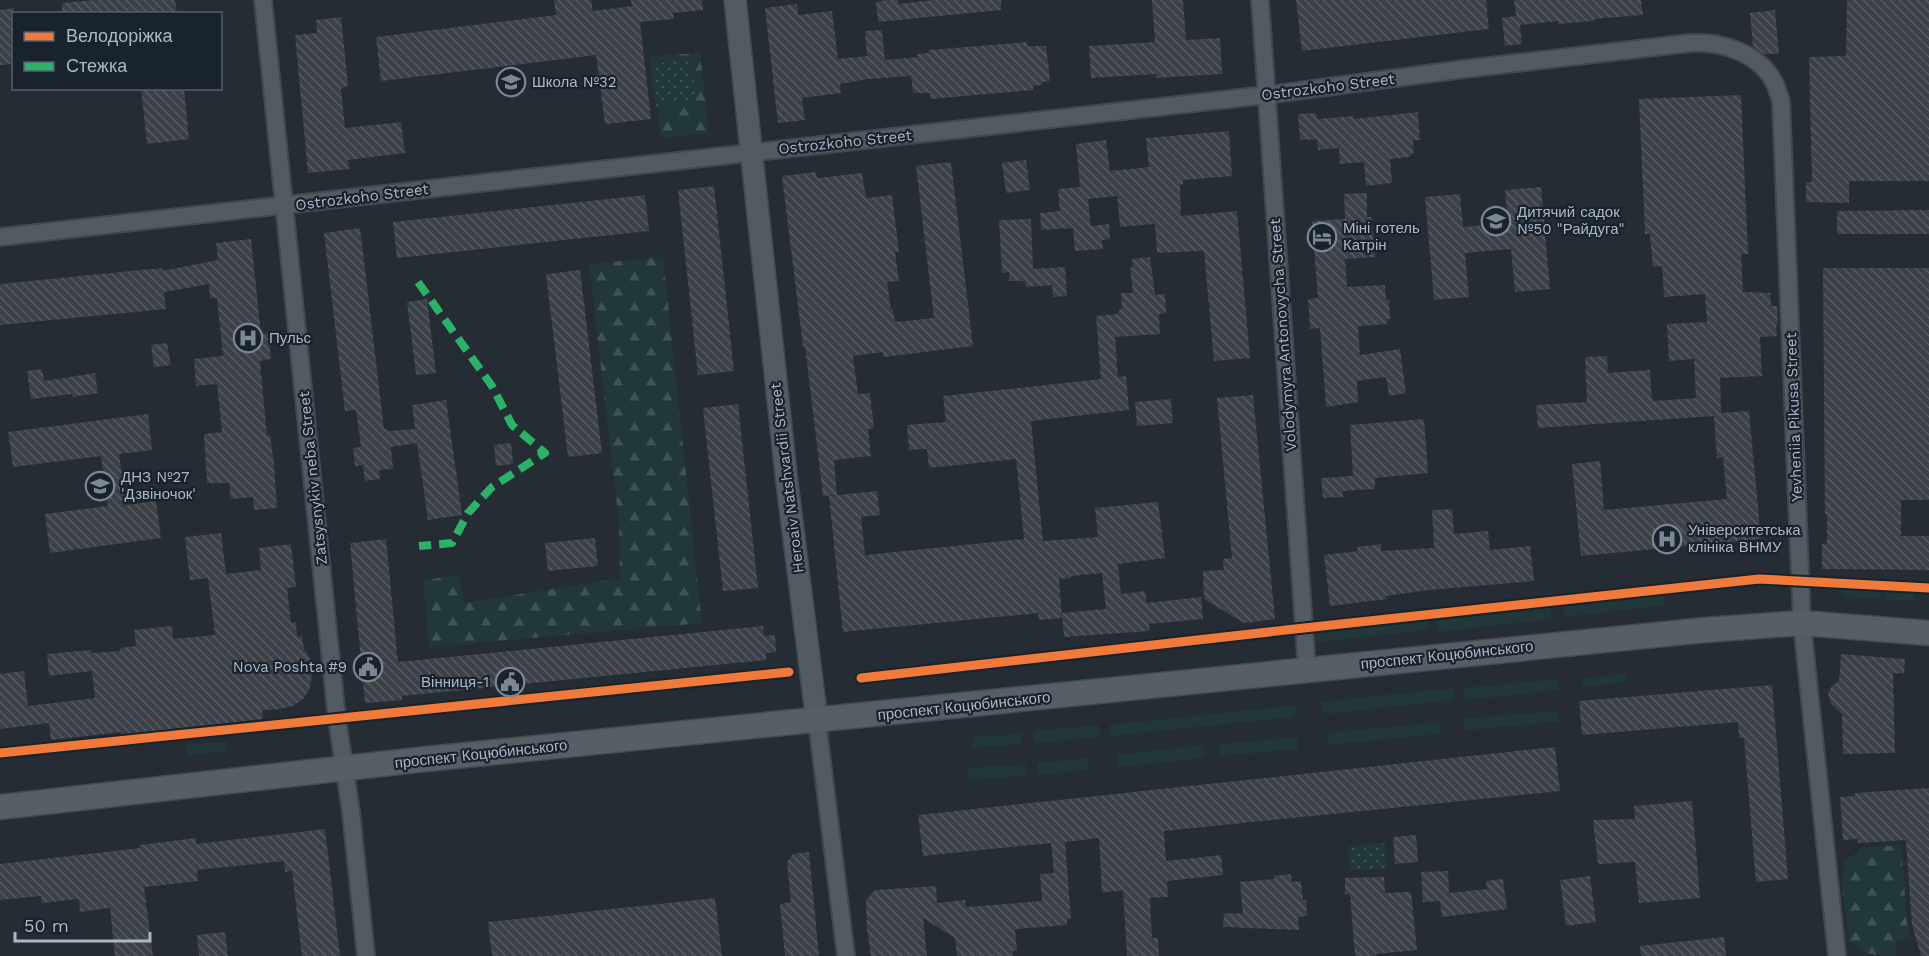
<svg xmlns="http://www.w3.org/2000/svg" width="1929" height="956" font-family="'Work Sans',sans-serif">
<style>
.green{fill:#223739}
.forest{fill:url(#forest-firs)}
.park{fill:url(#park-dots)}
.building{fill:url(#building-back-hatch)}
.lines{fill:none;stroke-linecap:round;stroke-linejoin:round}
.minor-casing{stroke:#42484e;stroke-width:20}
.tertiary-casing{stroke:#42484e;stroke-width:24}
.secondary-casing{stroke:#42484e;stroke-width:27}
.minor{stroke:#545a62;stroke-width:16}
.tertiary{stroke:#545a62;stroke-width:21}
.secondary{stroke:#585e66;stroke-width:24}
.quiet{stroke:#2db169;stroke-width:8;stroke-dasharray:15 8;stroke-linecap:butt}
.cycleway-casing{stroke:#18232d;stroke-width:13}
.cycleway{stroke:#f17a3a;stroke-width:9}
.labels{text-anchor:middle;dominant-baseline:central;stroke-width:4.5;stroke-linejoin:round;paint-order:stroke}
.poi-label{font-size:15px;fill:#adb8c6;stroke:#18232d;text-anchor:start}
.street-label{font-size:15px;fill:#adb8c6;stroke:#18232d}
</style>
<defs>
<pattern id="forest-firs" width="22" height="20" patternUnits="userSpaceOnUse" patternTransform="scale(1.5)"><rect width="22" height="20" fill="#223739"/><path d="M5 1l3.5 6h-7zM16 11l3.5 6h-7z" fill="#3f5254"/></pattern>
<pattern id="park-dots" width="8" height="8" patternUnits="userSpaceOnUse" patternTransform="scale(1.5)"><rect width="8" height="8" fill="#223739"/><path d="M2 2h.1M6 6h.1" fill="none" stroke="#3f5254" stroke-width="1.8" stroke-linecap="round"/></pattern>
<pattern id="building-back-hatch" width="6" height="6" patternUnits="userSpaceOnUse" patternTransform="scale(1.5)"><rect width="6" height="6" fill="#3c4148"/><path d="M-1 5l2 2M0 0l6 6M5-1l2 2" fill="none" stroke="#565a61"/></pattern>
</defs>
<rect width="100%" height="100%" fill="#252c33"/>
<path class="green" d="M1852,585l29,2 -1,12 -39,-3 1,-9 10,1z
M1886,587l29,1v13l-29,-1z
M1664,595l1,10 -100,12 -1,-10z
M1551,606l1,13 -114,13 -1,-13z
M1428,619l1,11 -117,13 1,-5 9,-7z
M1626,674l1,8 -44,5 -1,-9z
M1558,679l1,11 -94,10 -1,-12z
M1454,688l1,12 -130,14 -6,-12z
M1298,705l-4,12 -183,19 -2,-11z
M1559,711v11l-94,8 -1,-12z
M1439,722l1,12 -112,11 -1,-12z
M1099,725l1,12 -66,6 -1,-12z
M1021,734l1,10 -49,4v-11z
M1297,737l1,12 -77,7 -2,-12z
M226,741l1,10 -40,4 -1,-10z
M1204,745l1,13 -86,9 -2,-12z
M1088,758l1,12 -51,5 -1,-12z
M1026,764l1,12 -58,4 -1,-12z"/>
<path class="forest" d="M700,53l9,80 -48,5 -12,-82z
M663,257l39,366 -273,24 -6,-66 36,-7 5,29 156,-25 -1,-54 -30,-260z
M1901,845l6,77 4,17 -15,2v15c-17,0 -37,-1 -47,-16l-8,-59 4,-11 -1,-8 18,-14z"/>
<path class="park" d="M691,59l5,42 -40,5 -5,-42z
M1385,843l2,25 -37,3 -2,-25z"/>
<path class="building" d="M96,0h79l2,14h-115v-11z
M554,0h37l2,11 39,-5 -1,-6h71l1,10 -30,3 1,6 -34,3 11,97 -46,5 -9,-69 -215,26 -5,-44 180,-22z
M886,0h12l1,4 35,-4h67v10l-123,12 -2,-20z
M1152,0h31l3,40 34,-2 2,36 -65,4 -1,-4 -65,4 -2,-32 66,-4z
M1296,0h190l3,29 -187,22z
M1514,0h127l2,15 -49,4v2l-36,3v-3l-38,4 2,19 -17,2 -3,-28 14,-2z
M1847,0h82v181h-80v22l-43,-1v-20h6l-3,-125 37,-1z
M797,4l1,11 34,-4 6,48 29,-3 -2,-25 17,-1 3,30 33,-3 -1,-3 12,-1v-3l98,-8v4h19l4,35 -8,1v3l-9,1v4l-102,9 -1,-6h-17l-2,-17 -43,3 -28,5 1,9 -39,5 3,22 -27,3 -13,-115z
M14,8v56l-14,1v-55z
M1775,10l4,44h-15l-11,-7 -3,-34z
M341,17l7,68 -7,4 4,39 56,-6 4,31 -57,7 1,9 -41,4 -13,-138 22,-2 -1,-13z
M141,88h43l5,51 -42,5z
M1741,95l7,159h-7l2,38 27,1 1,13h6l1,19h-2l1,11 -17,1 2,39 -42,2 1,35 28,-2 12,128 -180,17 -9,-92 28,-3 4,49 123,-11 -4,-42 -6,1 -3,-42 -176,12 -2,-23 51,-3 -2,-45 22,-1 1,17 42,-3 2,31 44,-3 -2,-39 -25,2 -2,-37 40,-2 -2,-28 -41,3 -2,-31 -9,1 -3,-33h-5l-6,-135z
M1418,112l2,28h-7l1,12 -5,5 -19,2 2,24 -26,3 -2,-24 -24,2 -1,-16 -21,2 -1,-11 -17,1 -2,-26 18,-1 1,6 37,-3v3z
M1229,131l3,45 -49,4v4l-3,1 1,31 56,-5 13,147 -36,3 -10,-110 -47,2 -2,-29 -35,3 -3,-31 -29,3 3,27 18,-2 1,15 -8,1 1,9 -28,2 -2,-23 -32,2 -1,-17 20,-2 -2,-22 22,-2 -4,-43 30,-4 4,31 39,-4 -3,-29z
M1026,160l4,30 -24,3 -4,-30z
M951,162l22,184 -89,11 -1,-5 -30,4 5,38 12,-1 4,35 -6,1 3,27 -37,4 3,35 -14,1 -18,-150h-2l-21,-170 34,-4 1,6 45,-5 4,25 26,-3 7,57h-4l4,29 -12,1 4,28h2l2,12 39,-4 -18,-152z
M714,186l20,185 -36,4 -20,-185z
M1541,187l9,102 -35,3 -4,-43 -46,4 4,44 -35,3 -9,-103 35,-3 3,33 45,-4 -3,-33z
M1367,193v24h4l4,40 -30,2 2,28 38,-2 1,15h3l1,19h-3v5l-29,2 2,29 40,-6 6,44 -17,3 -3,-19 -29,4 1,21 -32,5 -6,-79 -10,1 -2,-30 10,-1 -6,-77 33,-2 -1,-25z
M645,195l4,36 -252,27 -4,-36z
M1929,210v24h-92v-23z
M1031,219l2,50 32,-2 2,29 -14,1 -1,-12 -26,2 -1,-6h-16v-9l-7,1 -3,-53z
M360,228l24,201h3v2l28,-2 -3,-24 34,-5 16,115 -34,5 -11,-77 -26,4 2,22 -14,1 1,9 -15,2 -2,-16 -8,1 -2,-18 8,-1 -5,-37 -11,1 -21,-178z
M251,239l10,95 7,-1 3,26 -11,2 7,75 3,-1 4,29 3,44 -23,2 -1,-13 -22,2 -2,-16h-22l-3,-49 18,-2 -5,-48 -21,2 -2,-27 29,-3 -6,-58h-7l-1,-14 -45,8 2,17 -166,16v-41l162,-16v3l56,-11 -2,-17z
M1150,257l5,38 10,-1 1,19 -7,1 1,20 -45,3 3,40 8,-1 3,34 -98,11 12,120 55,-4 -3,-29 63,-6 7,56 -47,6 3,30 24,-3 2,12 54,-6 2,22 -54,5 1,7 -86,6 -2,-24 44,-4 -4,-36 -31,3v2l-12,1 3,39 -23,2 -1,-7 -195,19 -14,-136 48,-5 3,24 -19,2 4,38 159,-16 -8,-80 -87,9 -2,-19 -18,1 -2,-25 39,-3 -3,-26 158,-17 -5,-63 23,-2 -1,-4 4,-1 -1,-16h12l-3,-25 3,-1 -1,-8z
M1823,268h106v232h-28v36h28v34l-107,-1v-25h5v-30h-2z
M580,270l22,183 -34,4 -22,-183z
M427,299l9,74 -20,2 -9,-73z
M167,343l4,22 -17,2 -3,-22z
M42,369l2,12 51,-8 3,20 -25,4 -1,-3 -41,5 -4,-28z
M1253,395l22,224 -31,4 -40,-24 -1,-28 21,-1 -1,-11 9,-1 -15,-160z
M1171,399l2,24 -36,3 -2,-24z
M738,404l20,184 -35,3 -20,-183z
M148,414l4,36 -33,4 7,51 30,-4 5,37 -111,15 -5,-39 63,-8 -7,-50 -88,11 -5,-35z
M1424,419l4,54 -53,5v11l-32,2v6l-20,1 -2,-20 32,-2 -3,-51z
M511,443l2,21 -17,2 -2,-21z
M1452,509l2,25 34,-3 2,19 40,-4 4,35 -105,9 -43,6 1,3 -57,7 -6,-51 34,-4 -1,-4 24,-3v7l53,-3 -2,-38z
M221,533l5,41 35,-4 -2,-22 32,-4 5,43 -9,1 4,35 5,-1 1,15 5,-1 2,13 6,9 3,10 -3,20 -6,10 -11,8 -13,3 -18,1 1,9 -92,10v2l-50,6v-5l-70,8 -2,-17 -49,6v-55l24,-3 4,35 67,-8 -3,-27 -43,5 -2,-22 44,-4v3l29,-2v-3l16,-2 -2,-16 38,-4 1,13 42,-4 -7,-57 -18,2 -5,-43z
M595,538l3,28 -50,5 -3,-28z
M386,539l12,123 365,-36 1,10 11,-1 1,17 -10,1v7l-364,36v4l-37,3 -15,-160z
M1841,654l64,5 -1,15 -11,-1 2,80 -52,1 -1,-40 -11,-10 -3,-11 4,-7 7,-5z
M1772,685l16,194 -32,3 -12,-144h-5l-1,-16 -156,13 -3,-34z
M1555,747l5,44 -396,40 2,30 55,-6 2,20 -56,6 1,16 -18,1 2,40h6l1,18h-32l-4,-65 -21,1 -3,-54 -34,4 6,77h-4v6l-52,4 2,21 -4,1v5h-56l-2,-18 -32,-20 4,38h-56l-4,-26 -1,-30 9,-10 61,-4 1,17 28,-3 1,7 76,-6 -2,-27 14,-1 -3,-30 -128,13 -5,-41z
M1929,788v168h-8l-9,-31 -6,-85 -48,3v-4l-15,1 -3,-43 15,-1v-3z
M1692,801l8,97 -61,5 -4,-41 -37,2 -5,-44 42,-1 -1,-13z
M325,829l15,127h-38l-10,-85 -7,1 -1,-11 -87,9 1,11 -54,6 9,69h-38l-5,-48 -30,4 -1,-13 -37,4 -1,-7 -41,4v-36l140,-16v-3l56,-7v6z
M1416,835l2,27 -23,2 -2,-27z
M809,852l10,104h-34l-5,-52 11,-2 -4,-40 6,-8z
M1448,871l1,22 38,-4 -1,-8 17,-2 4,30 -65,8 -2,-16 -17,1 -2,-30z
M1291,874l1,8 9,-1 2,19h3l1,16 -9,1 1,13 -76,-3 1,-14 19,1 -3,-32 35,-3 -1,-3z
M1590,876l6,46 -30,4 -6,-46z
M1384,877l1,16 26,-1 6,58 -41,4v2h-21l-5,-62 -5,1v-17z
M715,898l7,58h-230l-4,-34z
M225,932l3,24h-29l-2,-21z
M1724,937l2,19h-85l-1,-10z"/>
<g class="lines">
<g class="minor-casing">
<path id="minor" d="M263,0l74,719 14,93 15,144
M1260,0l47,670
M0,237l1266,-142 198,-26 226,-26c31,-2 70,10 85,41 2,5 4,12 6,17l21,522 35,333
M817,721l29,235"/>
</g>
<g class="tertiary-casing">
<path id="tertiary" d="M735,0l52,483 30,238"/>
</g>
<g class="secondary-casing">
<path id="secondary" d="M0,807l417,-47 1288,-130 97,-7 127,10"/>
</g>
<use href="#minor" class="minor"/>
<use href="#tertiary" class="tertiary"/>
<use href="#secondary" class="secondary"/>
<path class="quiet" d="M418,282l74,104 20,39 33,28 -53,34 -24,26 -16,30 -33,3"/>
<g class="cycleway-casing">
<path id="cycleway" d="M861,678l443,-50 455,-49 170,9
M0,753l789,-81"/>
</g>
<use href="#cycleway" class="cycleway"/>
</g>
<defs>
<g id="school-ring" transform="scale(1.5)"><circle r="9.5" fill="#18232d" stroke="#7d8793" stroke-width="1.5"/><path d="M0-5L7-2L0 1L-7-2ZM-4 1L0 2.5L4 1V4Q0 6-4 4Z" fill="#7d8793"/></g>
<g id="hotel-ring" transform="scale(1.5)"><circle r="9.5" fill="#18232d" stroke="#7d8793" stroke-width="1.5"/><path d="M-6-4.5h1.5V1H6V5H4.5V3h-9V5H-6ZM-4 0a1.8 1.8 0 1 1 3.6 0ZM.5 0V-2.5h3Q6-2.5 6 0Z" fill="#7d8793"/></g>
<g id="hospital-ring" transform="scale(1.5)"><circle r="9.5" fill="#18232d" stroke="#7d8793" stroke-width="1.5"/><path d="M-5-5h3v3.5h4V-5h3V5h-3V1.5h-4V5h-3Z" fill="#7d8793"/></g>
<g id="civic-ring" transform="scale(1.5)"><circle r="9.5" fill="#18232d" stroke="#7d8793" stroke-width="1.5"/><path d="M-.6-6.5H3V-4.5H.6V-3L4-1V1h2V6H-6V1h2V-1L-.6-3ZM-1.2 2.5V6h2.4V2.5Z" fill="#7d8793"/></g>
</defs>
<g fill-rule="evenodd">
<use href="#school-ring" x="511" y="82"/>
<use href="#school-ring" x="1496" y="221"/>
<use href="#hotel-ring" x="1322" y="237"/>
<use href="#hospital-ring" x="248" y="338"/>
<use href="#school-ring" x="100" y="486"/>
<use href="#hospital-ring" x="1667" y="539"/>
<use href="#civic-ring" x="368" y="667"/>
<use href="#civic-ring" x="510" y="682"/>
</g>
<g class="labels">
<g class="poi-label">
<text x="532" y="82">Школа №32</text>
<text x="1517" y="212">Дитячий садок<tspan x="1517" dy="17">№50 "Райдуга"</tspan></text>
<text x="1343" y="228">Міні готель<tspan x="1343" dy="17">Катрін</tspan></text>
<text x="269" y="338">Пульс</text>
<text x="121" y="477">ДНЗ №27<tspan x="121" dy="17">'Дзвіночок'</tspan></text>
<text x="1688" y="530">Університетська<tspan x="1688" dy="17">клініка ВНМУ</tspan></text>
<text x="347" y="667" text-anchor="end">Nova Poshta #9</text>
<text x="489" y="682" text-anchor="end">Вінниця-1</text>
</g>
<g class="street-label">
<text transform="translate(1328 87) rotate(-7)">Ostrozkoho Street</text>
<text transform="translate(845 142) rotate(-6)">Ostrozkoho Street</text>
<text transform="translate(362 197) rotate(-7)">Ostrozkoho Street</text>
<text transform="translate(1283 335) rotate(-94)">Volodymyra Antonovycha Street</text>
<text transform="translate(1794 417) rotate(-92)">Yevheniia Pikusa Street</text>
<text transform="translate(313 478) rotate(-96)">Zatsysnykiv neba Street</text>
<text transform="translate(787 478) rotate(-97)">Heroaiv Natshvardii Street</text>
<text transform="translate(1447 655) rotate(-6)">проспект Коцюбинського</text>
<text transform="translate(964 706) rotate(-6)">проспект Коцюбинського</text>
<text transform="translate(481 754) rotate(-6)">проспект Коцюбинського</text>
</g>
</g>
<rect x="12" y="12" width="210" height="78" fill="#18232d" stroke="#545f6a" stroke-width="1.5"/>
<rect x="24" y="32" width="30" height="9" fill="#f17a3a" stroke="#545f6a" stroke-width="1.5"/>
<text x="66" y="42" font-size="18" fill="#adb8c6">Велодоріжка</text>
<rect x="24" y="62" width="30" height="9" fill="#2db169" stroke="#545f6a" stroke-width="1.5"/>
<text x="66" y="72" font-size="18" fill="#adb8c6">Стежка</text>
<path d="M15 932v9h135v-9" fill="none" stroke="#adb8c6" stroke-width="3"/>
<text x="24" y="932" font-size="18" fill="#adb8c6" stroke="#18232d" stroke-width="4.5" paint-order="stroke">50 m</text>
</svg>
